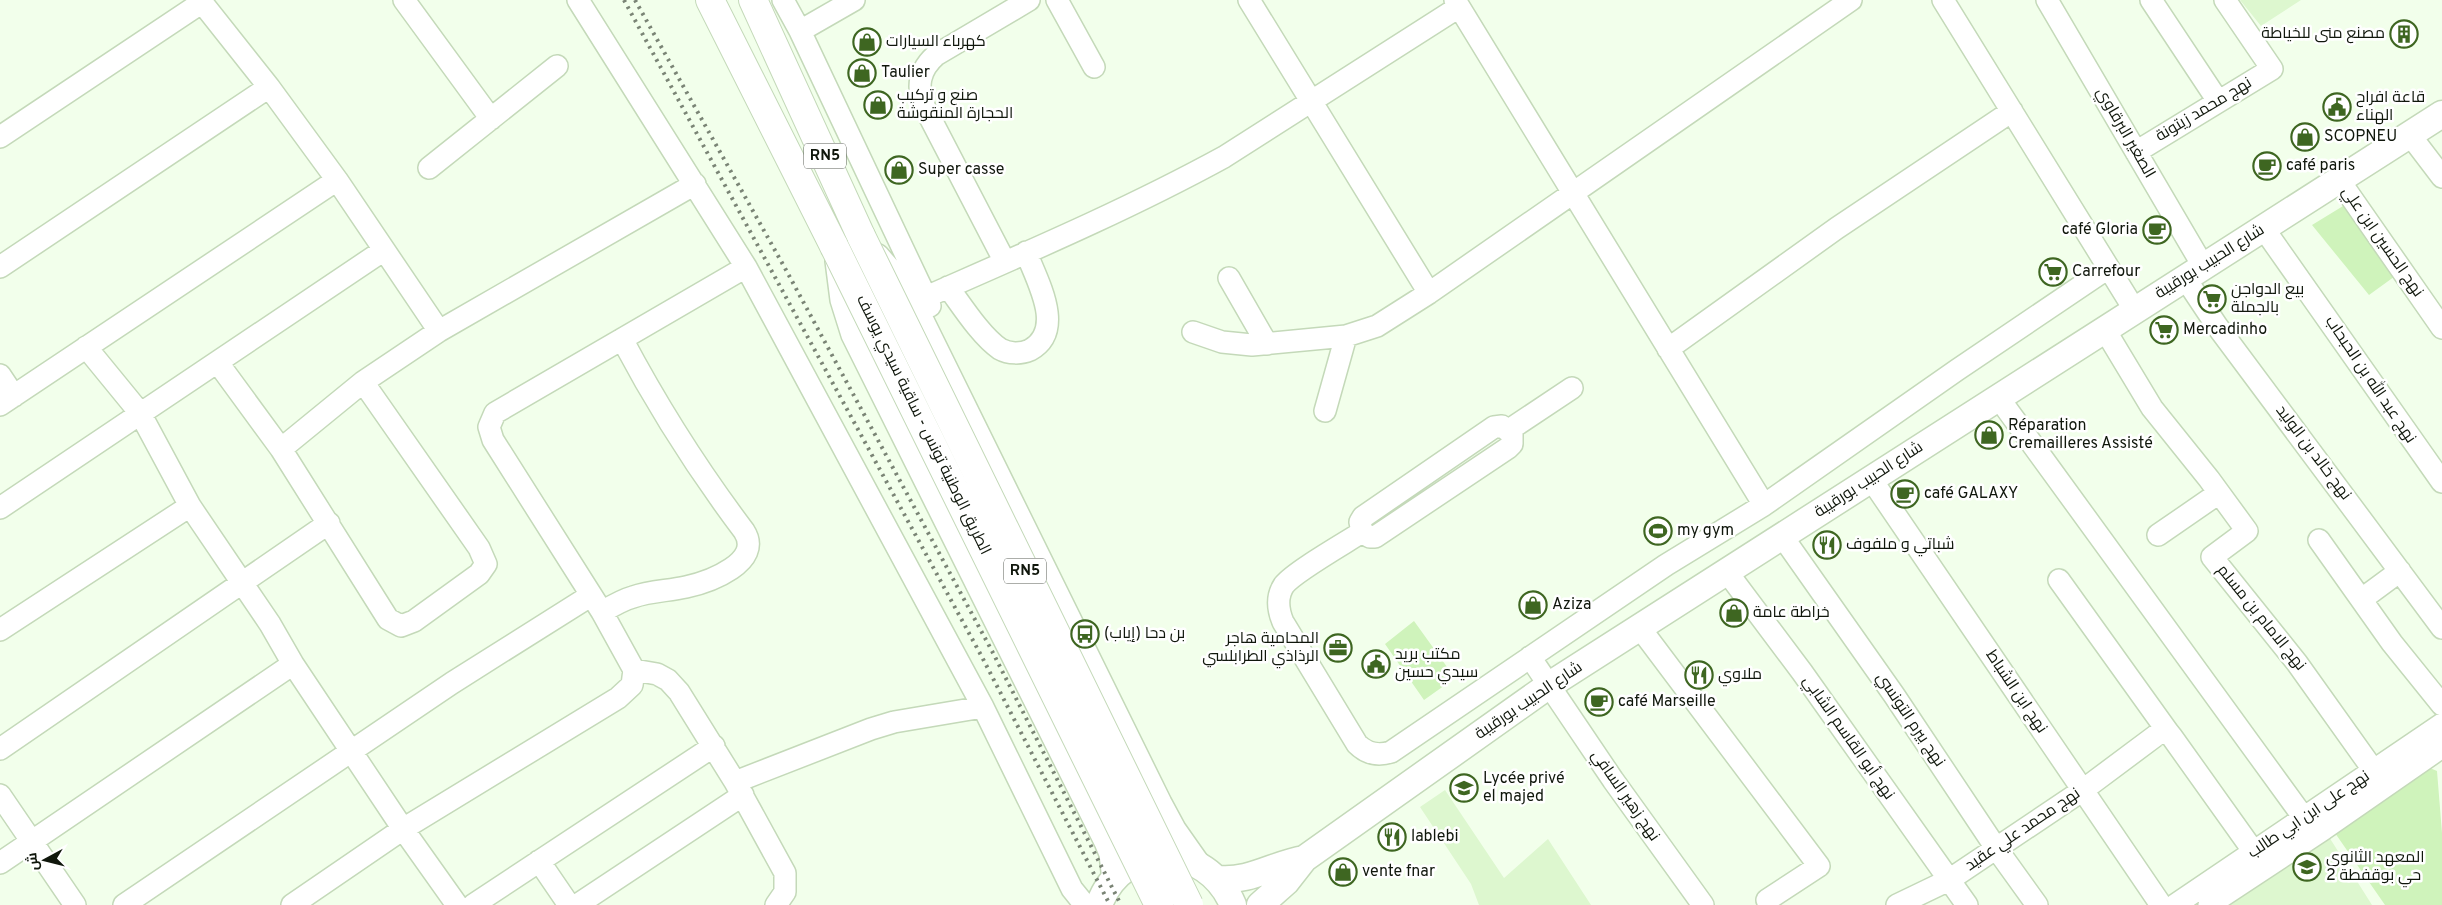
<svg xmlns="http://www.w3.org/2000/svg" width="2442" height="905" font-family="Overpass,Cairo,sans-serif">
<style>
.built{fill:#ddf7cf}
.green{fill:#cff3bb}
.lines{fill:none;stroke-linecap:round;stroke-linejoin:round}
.minor-casing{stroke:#c4d9b9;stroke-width:24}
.major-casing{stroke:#c4d9b9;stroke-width:29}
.highway-casing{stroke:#c4d9b9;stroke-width:30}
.minor{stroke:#fff;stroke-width:21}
.major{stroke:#fff;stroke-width:26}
.highway{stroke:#fff;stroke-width:28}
.rail{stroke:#7a8475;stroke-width:4;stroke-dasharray:2.5 5;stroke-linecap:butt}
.highway-bridge-casing{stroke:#c4d9b9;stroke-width:30;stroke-linecap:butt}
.highway-bridge{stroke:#fff;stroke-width:28}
.labels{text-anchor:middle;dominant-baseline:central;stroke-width:5;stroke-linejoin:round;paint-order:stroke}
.shield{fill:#fff;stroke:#585d55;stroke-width:1}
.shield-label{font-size:15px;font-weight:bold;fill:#10170c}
.poi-label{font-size:16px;fill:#10170c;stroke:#fff;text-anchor:start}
.street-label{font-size:16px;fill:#10170c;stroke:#fff}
</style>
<rect width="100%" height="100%" fill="#f2ffeb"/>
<path class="built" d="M2240,0h61l-40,26z
M1445,790l59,88 44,-39 43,66h-112l-8,-21 -51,-77z
M2324,829l48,76h-163z"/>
<path class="green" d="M2348,203l50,71 -29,21 -57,-70z
M1414,621l41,57 -31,22 -39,-56z
M2430,768l7,3 5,62v72h-57l-50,-72z"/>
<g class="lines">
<g class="minor-casing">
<path id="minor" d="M200,0l69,87 68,93 102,151
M404,0l87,119
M578,0l168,267 237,440 89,182 13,16
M783,0l17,31 130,275
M1057,0l37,67
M1249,0l180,293
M1455,0l309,505
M1943,0l191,309
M2047,0l156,266
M2151,0l67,101
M800,31l54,-31
M2410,135l32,42
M0,137l201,-134
M2136,152l136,-83 -47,-69
M429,168l128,-102
M2339,180l103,148
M2264,229l178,253
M878,255l22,25 14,22 247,501 14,26 26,37
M836,261l5,39 11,35 253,507 5,12 3,26
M1005,262l-80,-154c-9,-21 -6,-38 11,-53l93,-55
M0,267l269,-180
M1229,278l38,66
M2185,278l32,48 225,302
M948,287c14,19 33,49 52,62 9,5 21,5 30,1 36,-20 7,-69 -4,-98
M926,297c100,-44 201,-87 298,-140l235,-150
M2105,330l47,78 57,71 38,52 -35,26 85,106 77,108
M1193,332l29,10 30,3 94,-9 31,-10 52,-33 422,-293
M86,347l54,66 50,93 80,118 23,40 110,165 54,76
M1668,349l169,-121 175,-117
M218,363l63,86 107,170 13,7 13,-5 65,-47 7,-10 -7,-16 -116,-166
M0,375l14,21
M1998,397l306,421
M0,405l337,-225
M1325,411l21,-75
M1502,426l10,8v10l-4,4 -133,89h-5l-8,-5 -2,-10 3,-5 131,-90z
M1509,430l63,-42
M281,449l82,-67 76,-51 256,-147
M1871,479l290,426
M0,508l384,-258
M1362,532c-17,11 -68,40 -78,53 -8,12 -6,25 -1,37l74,122c10,10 21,12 34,8l275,-187 98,-60 193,-135 151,-102
M2158,535l61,-42
M1782,536l112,159 102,153 41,57
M2319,540l73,103 50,62
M1727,572l75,100 165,233
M2059,580l109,152
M2362,599l38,-28
M602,612c10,-6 20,-12 31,-15 17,-6 35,-6 53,-10 23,-5 78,-25 58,-56 -46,-61 -86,-124 -122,-192
M1640,628l179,238 -52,34
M0,630l190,-124
M1530,657l83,123 90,125
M634,670l23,4 11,6 11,12 56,90 50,91v19l-9,13
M0,749l329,-226
M735,782l136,-53 23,-7 89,-15
M0,795l75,110
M539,861l30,44
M0,863l293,-199
M124,905l328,-222 138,-87
M292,905l111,-76 215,-131 14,-13 2,-15 -32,-58 -109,-172 -4,-13 6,-14 251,-146
M473,905l241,-159
M577,905l166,-110
M1897,905l52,-25 134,-90 75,-56 10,-2 4,5 82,115
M2175,905l267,-181
M2209,905l115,-76 118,-82"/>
</g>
<g class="major-casing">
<path id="major" d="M1218,879c32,3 56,-15 86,-20
M1099,905c24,-66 108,-63 134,0
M1260,905l26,-23 18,-23 244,-173 894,-572"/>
</g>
<g class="highway-casing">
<path id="highway" d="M710,0l124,246
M753,0l108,236"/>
</g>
<use href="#minor" class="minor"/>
<use href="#major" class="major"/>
<use href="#highway" class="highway"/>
<path class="rail" d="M624,0l358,657 128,248
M635,0l151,270 206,381 129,254"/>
<g class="highway-bridge-casing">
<path id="highway-bridge" d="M861,236l328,669
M834,246l325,659"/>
</g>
<use href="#highway-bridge" class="highway-bridge"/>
</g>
<defs>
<g id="building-ring" transform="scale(1.4375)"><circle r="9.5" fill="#fff" stroke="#3e6621" stroke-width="1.5"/><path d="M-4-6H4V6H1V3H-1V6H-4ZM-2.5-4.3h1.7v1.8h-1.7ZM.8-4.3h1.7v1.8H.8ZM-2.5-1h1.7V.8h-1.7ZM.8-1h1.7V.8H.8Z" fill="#3e6621"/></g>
<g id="shop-ring" transform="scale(1.4375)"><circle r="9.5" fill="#fff" stroke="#3e6621" stroke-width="1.5"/><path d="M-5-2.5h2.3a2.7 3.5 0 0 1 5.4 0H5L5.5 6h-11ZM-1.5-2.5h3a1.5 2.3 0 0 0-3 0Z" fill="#3e6621"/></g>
<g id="civic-ring" transform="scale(1.4375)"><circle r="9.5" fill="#fff" stroke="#3e6621" stroke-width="1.5"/><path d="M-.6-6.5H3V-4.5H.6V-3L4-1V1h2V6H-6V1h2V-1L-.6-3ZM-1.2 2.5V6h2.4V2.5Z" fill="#3e6621"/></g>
<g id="cafe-ring" transform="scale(1.4375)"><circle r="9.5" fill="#fff" stroke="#3e6621" stroke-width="1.5"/><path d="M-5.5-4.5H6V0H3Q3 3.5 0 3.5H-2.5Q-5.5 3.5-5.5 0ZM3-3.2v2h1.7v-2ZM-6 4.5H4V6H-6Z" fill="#3e6621"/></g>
<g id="supermarket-ring" transform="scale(1.4375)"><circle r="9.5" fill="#fff" stroke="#3e6621" stroke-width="1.5"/><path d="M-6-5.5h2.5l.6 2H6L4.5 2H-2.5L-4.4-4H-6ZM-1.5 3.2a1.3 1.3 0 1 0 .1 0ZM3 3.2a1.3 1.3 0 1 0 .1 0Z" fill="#3e6621"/></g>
<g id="stadium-ring" transform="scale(1.4375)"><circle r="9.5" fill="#fff" stroke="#3e6621" stroke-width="1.5"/><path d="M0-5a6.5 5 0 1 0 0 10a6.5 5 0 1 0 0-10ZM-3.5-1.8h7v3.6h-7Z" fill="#3e6621"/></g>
<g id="restaurant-ring" transform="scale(1.4375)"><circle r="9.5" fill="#fff" stroke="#3e6621" stroke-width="1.5"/><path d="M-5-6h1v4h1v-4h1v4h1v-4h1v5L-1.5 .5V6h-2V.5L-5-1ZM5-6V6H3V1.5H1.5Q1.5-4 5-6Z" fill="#3e6621"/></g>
<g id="bus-ring" transform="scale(1.4375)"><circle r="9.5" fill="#fff" stroke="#3e6621" stroke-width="1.5"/><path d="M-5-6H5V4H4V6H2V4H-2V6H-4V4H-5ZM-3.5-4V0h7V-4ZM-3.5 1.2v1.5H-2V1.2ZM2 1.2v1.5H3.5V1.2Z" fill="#3e6621"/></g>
<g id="office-ring" transform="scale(1.4375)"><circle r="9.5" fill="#fff" stroke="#3e6621" stroke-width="1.5"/><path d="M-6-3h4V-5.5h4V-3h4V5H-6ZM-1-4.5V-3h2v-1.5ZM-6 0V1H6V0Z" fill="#3e6621"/></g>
<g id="school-ring" transform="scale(1.4375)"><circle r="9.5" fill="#fff" stroke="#3e6621" stroke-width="1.5"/><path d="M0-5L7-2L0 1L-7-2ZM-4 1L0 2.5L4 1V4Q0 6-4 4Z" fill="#3e6621"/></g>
</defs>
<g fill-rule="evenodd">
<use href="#building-ring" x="2404" y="34"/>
<use href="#shop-ring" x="867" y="42"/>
<use href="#shop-ring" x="862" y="73"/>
<use href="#shop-ring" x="878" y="105"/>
<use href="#civic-ring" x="2337" y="107"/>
<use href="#shop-ring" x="2305" y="137"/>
<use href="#cafe-ring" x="2267" y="166"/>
<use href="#shop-ring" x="899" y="170"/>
<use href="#cafe-ring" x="2157" y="230"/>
<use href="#supermarket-ring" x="2053" y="272"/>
<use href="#supermarket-ring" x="2212" y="299"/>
<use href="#supermarket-ring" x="2164" y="330"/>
<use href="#shop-ring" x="1989" y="435"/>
<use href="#cafe-ring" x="1905" y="494"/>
<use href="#stadium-ring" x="1658" y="531"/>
<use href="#restaurant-ring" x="1827" y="545"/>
<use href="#shop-ring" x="1533" y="605"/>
<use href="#shop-ring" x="1734" y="613"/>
<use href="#bus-ring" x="1085" y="634"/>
<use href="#office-ring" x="1338" y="648"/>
<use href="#civic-ring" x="1376" y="664"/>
<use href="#restaurant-ring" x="1699" y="675"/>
<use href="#cafe-ring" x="1599" y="702"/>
<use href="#school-ring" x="1464" y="788"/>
<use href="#restaurant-ring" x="1392" y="837"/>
<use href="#school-ring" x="2307" y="867"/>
<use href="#shop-ring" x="1343" y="872"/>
</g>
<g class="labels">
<g class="shield">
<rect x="804" y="143.5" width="42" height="25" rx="4"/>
<rect x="1004" y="558.5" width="42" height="25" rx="4"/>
</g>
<g class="shield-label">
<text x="825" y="156">RN5</text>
<text x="1025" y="571">RN5</text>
</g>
<g class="poi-label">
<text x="2385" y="34" text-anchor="end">مصنع منى للخياطة</text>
<text x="886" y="42">كهرباء السيارات</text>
<text x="881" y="73">Taulier</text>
<text x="897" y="96">صنع و تركيب<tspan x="897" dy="18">الحجارة المنقوشة</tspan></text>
<text x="2356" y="98">قاعة افراح<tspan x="2356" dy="18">الهناء</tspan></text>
<text x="2324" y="137">SCOPNEU</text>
<text x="2286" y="166">café paris</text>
<text x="918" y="170">Super casse</text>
<text x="2138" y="230" text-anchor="end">café Gloria</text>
<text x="2072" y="272">Carrefour</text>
<text x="2231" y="290">بيع الدواجن<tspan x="2231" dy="18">بالجملة</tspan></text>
<text x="2183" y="330">Mercadinho</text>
<text x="2008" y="426">Réparation<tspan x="2008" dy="18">Cremailleres Assisté</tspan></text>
<text x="1924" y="494">café GALAXY</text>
<text x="1677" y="531">my gym</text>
<text x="1846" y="545">شباتي و ملفوف</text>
<text x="1552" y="605">Aziza</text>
<text x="1753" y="613">خراطة عامة</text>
<text x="1104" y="634">بن دحا (إياب)</text>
<text x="1319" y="639" text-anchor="end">المحامية هاجر<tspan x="1319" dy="18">الرذاذي الطرابلسي</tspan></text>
<text x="1395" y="655">مكتب بريد<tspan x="1395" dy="18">سيدي حسين</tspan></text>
<text x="1718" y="675">ملاوي</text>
<text x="1618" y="702">café Marseille</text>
<text x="1483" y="779">Lycée privé<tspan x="1483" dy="18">el majed</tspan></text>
<text x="1411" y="837">lablebi</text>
<text x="2326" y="858">المعهد الثانوي<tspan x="2326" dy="18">حي بوقفطة 2</tspan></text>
<text x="1362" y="872">vente fnar</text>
</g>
<g class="street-label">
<text transform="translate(2204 110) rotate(-31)">نهج محمد زيتونة</text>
<text transform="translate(2125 133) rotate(60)">الصغير البرقاوي</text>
<text transform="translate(2382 242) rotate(55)">نهج الحسين ابن علي</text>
<text transform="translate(2210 262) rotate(-32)">شارع الحبيب بورقيبة</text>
<text transform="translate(2370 380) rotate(56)">نهج عبد الله بن الحبحاب</text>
<text transform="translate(923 425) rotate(64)">الطريق الوطنية تونس - ساقية سيدي يوسف</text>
<text transform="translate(2313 453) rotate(53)">نهج خالد بن الوليد</text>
<text transform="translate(1869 480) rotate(-33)">شارع الحبيب بورقيبة</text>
<text transform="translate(2261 618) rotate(51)">نهج الامام بن مسلم</text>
<text transform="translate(2016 692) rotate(56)">نهج ابن الشباط</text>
<text transform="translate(1529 701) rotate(-34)">شارع الحبيب بورقيبة</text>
<text transform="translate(1910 720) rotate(56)">نهج بيرم التونسي</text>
<text transform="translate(1848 738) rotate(55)">نهج أبو القاسم الشابي</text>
<text transform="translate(1625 796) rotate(55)">نهج زهير السافي</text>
<text transform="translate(2309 815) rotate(-34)">نهج على ابن ابي طالب</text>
<text transform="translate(2023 830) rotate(-34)">نهج محمد علي عقيد</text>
</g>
</g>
<g transform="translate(45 860) rotate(263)" stroke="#ffffff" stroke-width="4" paint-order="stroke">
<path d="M0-4L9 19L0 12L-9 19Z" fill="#10170c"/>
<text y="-8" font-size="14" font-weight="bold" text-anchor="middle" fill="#10170c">ش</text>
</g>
</svg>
